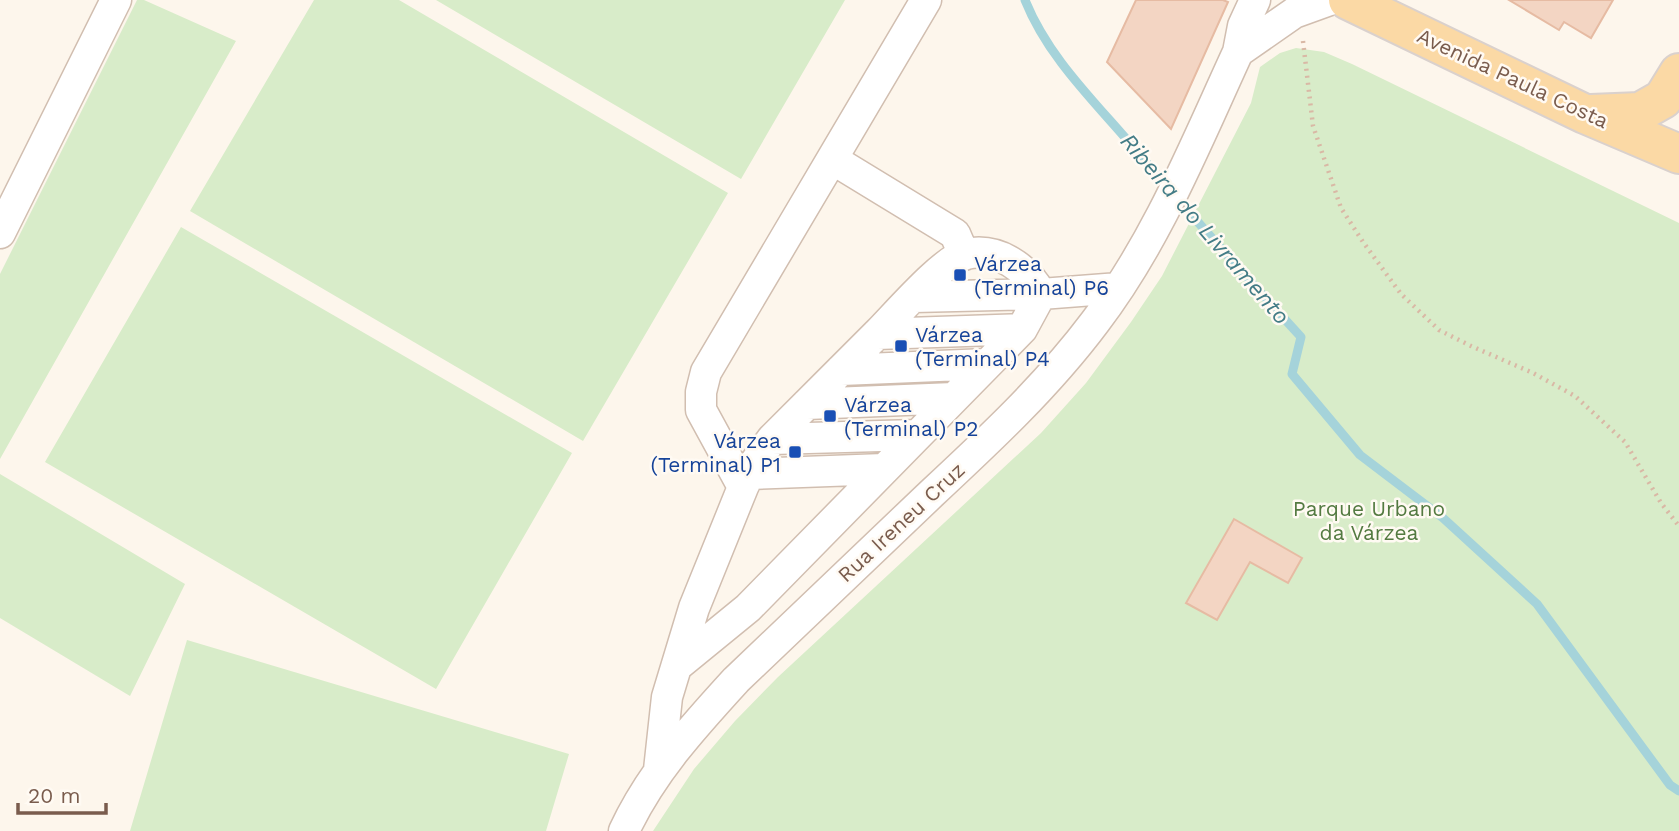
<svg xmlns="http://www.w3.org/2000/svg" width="1679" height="831" font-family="'Work Sans',sans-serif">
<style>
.green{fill:#d8ecc9}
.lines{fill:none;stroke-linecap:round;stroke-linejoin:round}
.stream{stroke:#a5d3da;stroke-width:9}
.building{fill:#f3d5c3;stroke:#e6bba3;stroke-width:2}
.minor-casing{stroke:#d1beb0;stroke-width:33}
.major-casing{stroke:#dad1cd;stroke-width:42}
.path{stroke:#d9b8a5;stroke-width:4.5;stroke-dasharray:2 5;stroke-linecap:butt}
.minor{stroke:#fff;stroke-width:30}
.major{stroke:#fbd9a5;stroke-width:38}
.transit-dot{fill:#1a4fb4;stroke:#fffaf3;stroke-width:2.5}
.labels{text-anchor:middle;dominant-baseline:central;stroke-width:5;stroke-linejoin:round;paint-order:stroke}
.street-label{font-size:21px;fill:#7a5c4d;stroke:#fffaf3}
.transit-label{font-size:21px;fill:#164399;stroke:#fffaf3;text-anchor:start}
.park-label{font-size:21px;fill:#537a41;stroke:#fffaf3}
.water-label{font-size:23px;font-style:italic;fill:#437c86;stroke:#fffaf3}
</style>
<rect width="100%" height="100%" fill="#fdf6ec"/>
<path class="green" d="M137,0h7l92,41 -236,418v-185z
M314,0h85l329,193 -145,248 -393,-230z
M436,0h409l-104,179z
M1296,48l28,4 28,12 327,159v608h-1026l41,-62 41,-48 43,-44 263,-244 45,-50 45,-61 31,-46 89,-173 9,-36 20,-14z
M181,227l391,226 -136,236 -391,-227z
M0,474l185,110 -55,112 -130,-78z
M187,640l382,114 -23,77h-416z"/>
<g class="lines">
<path class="stream" d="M1025,0c22,55 65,97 103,141 57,67 114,132 173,196l-9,37 68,81 83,63 94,86 133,181 9,6"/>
</g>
<path class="building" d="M1136,0h87l5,2 -57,127 -64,-67z
M1509,0h104l-22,38 -27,-16 -5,8z
M1234,519l68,39 -14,25 -38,-21 -33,58 -31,-17z"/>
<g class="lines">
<g class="minor-casing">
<path id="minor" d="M926,0l-94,159 123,75 9,21
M1238,52l56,-39 36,-13
M0,233l116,-233
M914,297l127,-3 78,-6
M877,334l145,-5
M841,370l146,-6
M807,404l147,-6
M772,439l145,-4
M749,474l135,-5
M743,487l-42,-77v-18l5,-20 126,-213
M677,666l71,-58 274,-279 19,-35
M659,770l8,-73 27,-89 49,-121 11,-23 18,-25c36,-36 71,-71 107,-107 17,-17 65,-73 87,-78 32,-7 61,14 75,40
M624,831c27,-58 69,-104 112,-151 65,-62 130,-124 195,-186 58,-54 116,-108 164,-172 62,-81 101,-179 143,-270l5,-26 12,-26"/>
</g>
<g class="major-casing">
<path id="major" d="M1348,0l237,114 94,40
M1591,114l49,-2 23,-13 16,-26"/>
</g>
<path class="path" d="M1303,41l10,85 28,82 22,34 38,52 38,36 32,16 62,27 42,23 50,46 36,61 18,23"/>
<use href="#minor" class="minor"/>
<use href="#major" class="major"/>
</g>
<g class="transit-dot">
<rect x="953" y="268" width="14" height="14" rx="3.5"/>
<rect x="894" y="339" width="14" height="14" rx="3.5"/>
<rect x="823" y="409" width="14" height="14" rx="3.5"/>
<rect x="788" y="445" width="14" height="14" rx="3.5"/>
</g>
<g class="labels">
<g class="street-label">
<text transform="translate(1513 78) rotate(25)">Avenida Paula Costa</text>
<text transform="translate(901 522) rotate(-43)">Rua Ireneu Cruz</text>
</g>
<g class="transit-label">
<text x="974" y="263">Várzea<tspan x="974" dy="24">(Terminal) P6</tspan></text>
<text x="915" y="334">Várzea<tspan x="915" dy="24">(Terminal) P4</tspan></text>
<text x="844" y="404">Várzea<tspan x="844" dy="24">(Terminal) P2</tspan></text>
<text x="781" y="440" text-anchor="end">Várzea<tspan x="781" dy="24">(Terminal) P1</tspan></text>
</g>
<g class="park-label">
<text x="1369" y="508">Parque Urbano<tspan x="1369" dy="24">da Várzea</tspan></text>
</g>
<g class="water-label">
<text transform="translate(1205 229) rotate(49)">Ribeira do Livramento</text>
</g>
</g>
<path d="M18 803v10h88v-10" fill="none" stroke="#7a5c4d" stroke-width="3.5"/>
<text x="28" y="803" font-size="21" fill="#7a5c4d" stroke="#fffaf3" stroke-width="5" paint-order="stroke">20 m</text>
</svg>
